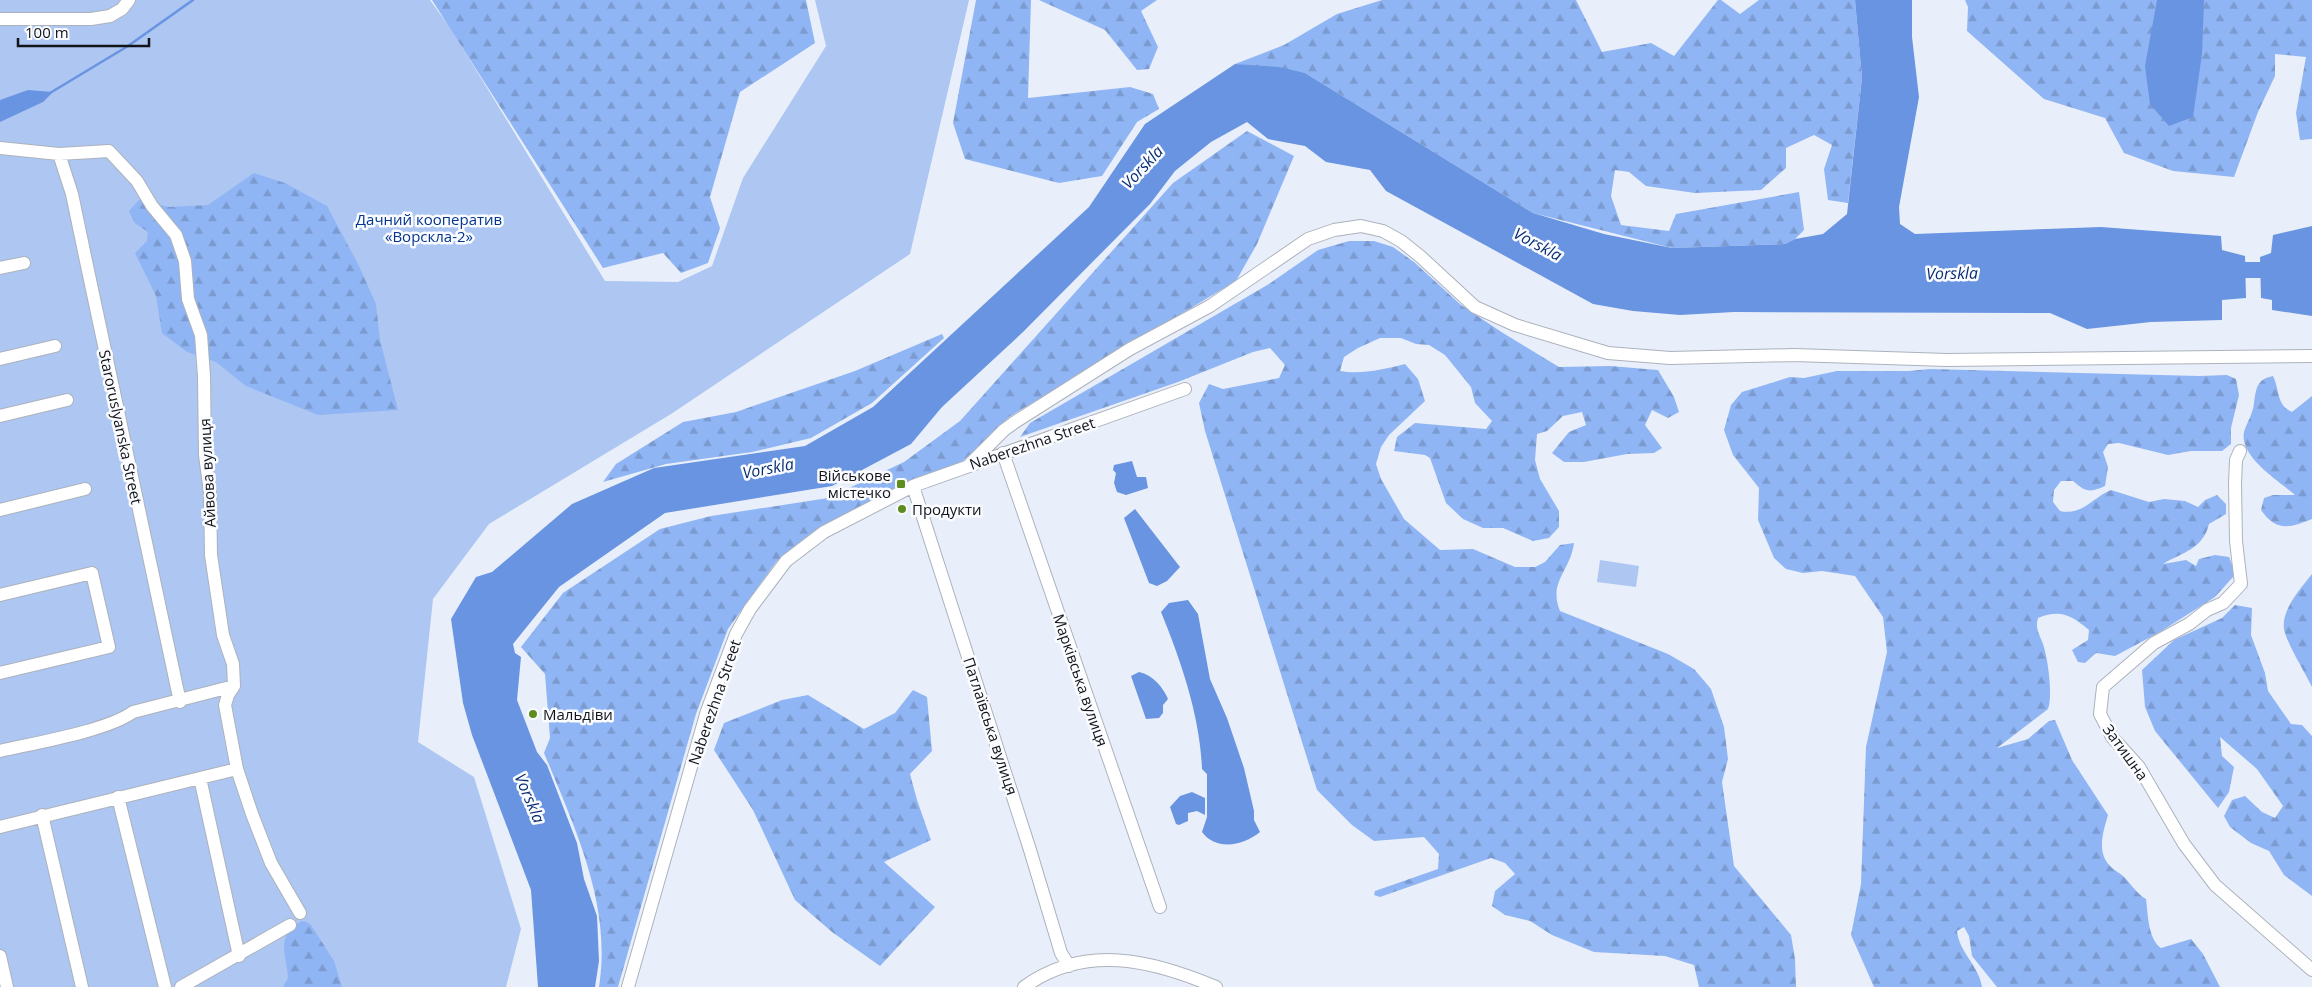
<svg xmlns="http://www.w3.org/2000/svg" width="2312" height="987" font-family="'Open Sans',sans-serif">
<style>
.green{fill:#adc6f2}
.forest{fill:url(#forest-firs)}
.water{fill:#6994e1}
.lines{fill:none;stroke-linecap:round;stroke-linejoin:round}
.stream{stroke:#6994e1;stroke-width:2.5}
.river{stroke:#6994e1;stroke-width:16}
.minor-casing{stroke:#acb2bc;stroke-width:14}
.minor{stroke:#fff;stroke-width:12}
.poi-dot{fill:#5e8c1f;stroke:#fbfcff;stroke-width:2}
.labels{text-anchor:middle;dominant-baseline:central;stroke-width:5;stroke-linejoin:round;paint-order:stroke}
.park-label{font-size:15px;fill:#04368f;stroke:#fbfcff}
.street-label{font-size:15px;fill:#121418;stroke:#fbfcff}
.poi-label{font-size:15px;fill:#121418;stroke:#fbfcff;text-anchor:start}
.water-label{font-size:16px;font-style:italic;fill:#092e72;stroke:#fbfcff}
</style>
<defs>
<pattern id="forest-firs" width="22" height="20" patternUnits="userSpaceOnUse" patternTransform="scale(1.25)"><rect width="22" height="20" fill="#90b5f4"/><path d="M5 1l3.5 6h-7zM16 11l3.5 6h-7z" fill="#7b9bd0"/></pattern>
</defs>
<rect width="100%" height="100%" fill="#e9effa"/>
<path class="green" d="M0,0h430l21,29 154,252 73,1 34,-16 31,-88 83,-132 -11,-46h154l-59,254 -239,160 -182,110 -56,75 -15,143 56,35 47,152 -15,58h-506z
M1600,560l39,6 -3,21 -39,-5z"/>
<path class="forest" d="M432,0h374l9,43 -75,49 -30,105 10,31 -12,35 -27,10 -18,-20 -60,15z
M976,0h55l-3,98 102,-11 23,7 6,15 -22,13 -35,54 -43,7 -94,-24 -12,-36z
M1039,0h118l-16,11 17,36 -9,22 -12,1 -32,-40z
M1382,0h194l26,52 49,-9 23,13 44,-56h3l19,14 19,-14h96l7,78 -14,125 -20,-3 -4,-31 8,-24 -18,-10 -28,13v20l-25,22 -66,3 -49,-7 -17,-14 -14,-2 -4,26 10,29 48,6 7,-17 123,-22 5,38 -9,9 -10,5 -113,4 -139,-35 -228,-140 -70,-9 49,-19 53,-31z
M1965,0h347v139l-12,1 -4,-27 10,-56 -31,-3v22l-17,36 -24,65 -61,-6 -49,-18 -19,-35 -61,-19 -77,-68 1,-24z
M1247,131l47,25 -37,88 -21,37 -227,136 -46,44 -77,32 -71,39 -39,30 -48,67 -32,85 -78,273h-19c13,-82 -24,-159 -55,-234l6,-15 -5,-64 -24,-27 42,-54 97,-64 51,-13 117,-18 76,-36 56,-41 213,-238z
M254,173l31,10 42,23 31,58 18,40 4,36 18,70 -80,5 -72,-29 -30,-24 -29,-10 -25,-19 -6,-37 -21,-43 12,-12 1,-9 -13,-9 -6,-12 10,-11 30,7 39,-2z
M1349,241h25l19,6 21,15 47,43 42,28 56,34 51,-1 48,4 16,27 5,15 -11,6 -16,-8 -7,15 17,23 -8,5 -27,1 -43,8h-20l-12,-9 17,-21 17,-7 -4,-13 -19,4 -16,15 -10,3 -2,26 5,19 19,32v16l-10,11 -16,3 -30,-13h-20l-20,-9 -17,-16 -16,-45 -5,-3 -31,-4 3,-14 18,-14 71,6 6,-8 -17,-18 -4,-16 -26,-32 -16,-10 -13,-1 -15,-6h-21l-22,10 -14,9 -4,14c21,4 45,-2 65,-7l13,15 7,22 -36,34 -8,12 -5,17 5,15 23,40 36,31 33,-1 42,18h20l10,-5 15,-17 14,-2c-4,29 -26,39 -14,68l108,43 26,15 17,20 13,38 4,32 -6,23 12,84 57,69 4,24 1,28h-97l-5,-22 -29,-9 -71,-4 -42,-17 -22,-14 -25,-6 -13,-9 3,-15 20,-17 -10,-11 -14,-5 -111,39 -6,-2 1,-4 63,-22 1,-15 -15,-17 -50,4 -22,-16 -35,-35 -112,-359 -6,-28 10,-19 14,5 56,-11 6,-13 -15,-17 -17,4 -75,30 -158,55 10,-14 239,-139 49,-34z
M942,334l2,4 -72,65 -61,35 -59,14 -86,12 -63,18 13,-18 67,-42 53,-10 119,-41z
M1930,369l269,7 28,-1 9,4 3,16 -8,33v16l-9,7h-31l-23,4 -49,-12 -11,1 -5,8 5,15 -3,19c-16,7 -19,6 -32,-5h-12l-7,9 -1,12 7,9c22,5 32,-13 51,-21l38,12 15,-3 21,2 13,6 7,-7 12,-5 9,9v10l-17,10c-6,25 -26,28 -46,40l23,-4 10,6 3,-7 16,-4 14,2 4,10v10l-18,20 -55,35 -45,24 -19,-3 -11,10 -7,-1 -6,-12 16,-10 1,-10c-18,-15 -29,-21 -51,-12 -3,11 1,15 5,26 5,14 10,52 5,65l-51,39 31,-9 21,-18 6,-1 17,40 36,55c-5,17 -12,38 3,52 4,4 9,6 13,10 8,8 12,16 22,22 2,15 2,40 15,49l30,-9 12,15 17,33h-223l-25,-31 -3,-20 -5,-9 -7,4c2,21 22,35 25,56h-108l-23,-52 10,-51 5,-137 21,-95 -4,-35 -28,-41 -33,-5 -19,2 -17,-4 -12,-11 -16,-38 1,-32 -26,-33 -9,-25 7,-25 11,-13 48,-15 14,1 33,-7h72z
M2273,376c7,14 3,29 19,36l20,-16v123c-22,9 -36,13 -51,-9l3,-12 9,-3h22c-16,-14 -56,-38 -51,-63 3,-10 9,-18 10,-29 2,-15 3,-24 19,-27z
M2312,574v113c-6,-13 -26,-45 -28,-58 -3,-19 17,-41 28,-55z
M2235,605l17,3 -1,27 14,38 3,18 23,33 11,1 10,11v160l-28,-21 -15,-24 -18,-8 -21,-16 -6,-11 8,-16 13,-4 17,16 13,6 8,-12 -26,-37 -37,-32 2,19 12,11 -5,25 -11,16 -63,-77 -10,-24 -3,-37 32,-30 48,-22z
M913,690l14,7 5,54 -22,23 7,26 14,40 -47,22 51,45 -55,59 -48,-34 -37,-32 -42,-90 -39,-60 10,-27 58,-23 26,-5 56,34 31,-16z
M302,921l5,1 4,3 23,36 8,26h-59l5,-9c-1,-24 -14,-41 14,-57z"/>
<path class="water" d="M1855,0h57v37l7,60 -20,110 1,17 15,10 186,-7 120,9 1,14 23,6 1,42 -24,2v20l-71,2 -64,7 -37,-16 -316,-1 -54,3 -47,-4 -40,-7 -207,-113 -16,-21 -44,-8 -21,-16 -37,-7 -21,-17 -36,20 -36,29 -25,33 -127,128 -81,75 -31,37 -79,42 -167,27 -106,74 -46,57 2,9 6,4 -4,43 20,52 10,13 30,78 7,36 13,37 2,45 -4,26h-57l-7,-97 -59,-155 -9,-32 -12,-84 25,-42 16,-5 80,-68 82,-36 151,-22 68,-39 216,-200 56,-83 90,-60 44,3 26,6 228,140 71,21 68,14 113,-4 10,-5 28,-5 24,-20 15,-136z
M2157,0h47l-2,54 -9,63 -24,9 -19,-22 -5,-38z
M28,90l25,2 -10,10 -43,20v-22z
M2312,226v90l-40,-6v-10l-11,-2 -1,-41 11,-4 2,-18z
M1132,461l5,16h9l2,11 -22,7 -9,-3 -3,-9 2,-10 -3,-3 1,-5z
M1135,509l45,58 -13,14 -10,5 -8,-3 -25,-65z
M1188,600l10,14 12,65 17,39 17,50 10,43v9l6,12c-17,14 -44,19 -58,0l5,-15v-43l-5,-5c-2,-53 -21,-108 -41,-157l8,-9z
M1139,672c14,3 24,15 29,27l-5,6v8l-4,5 -13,1 -15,-43z
M1192,792l13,6v17l-8,-4 -9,2v8l-9,4 -3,-1 -6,-17 10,-11z"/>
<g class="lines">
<path class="stream" d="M50,93l78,-47 65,-46"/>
<path class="river" d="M2225,270h36l51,6"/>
<g class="minor-casing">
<path id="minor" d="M0,19h91l19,-3 12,-7 7,-9
M0,148l59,6 50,-3 28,30 15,25 24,29 9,26 3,38 13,36 3,41 1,79 5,37 1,63 12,80 10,29 1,22 -6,9 -3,10 12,64 15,45 19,49 29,50
M59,154l13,40 14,67 94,441
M0,268l24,-5
M0,359l55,-13
M0,416l67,-16
M2240,451l-4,9 -1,24 1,57 5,43 -18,19 -16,7 -18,14 -35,19 -51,44 -3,27 12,23 27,30 45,77 31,41 97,85
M1003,453l157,454
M970,464l34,-34 11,-8 115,-73 80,-43 98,-67 26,-9 27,-4 22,5 18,10 20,16 54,50 40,18 93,28 62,5 124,-3 153,5 365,-4
M913,486l117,364 31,103 8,13
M0,510l85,-21
M0,595l92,-22 17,74 -109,26
M0,751c34,-8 107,-20 133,-39l101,-26
M200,778l39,178
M118,797l47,190
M42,815l40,172
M0,827l237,-58
M0,956l7,31
M181,987l109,-62
M628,987l79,-276 29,-77 14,-25 36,-48 38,-29 89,-46 272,-97
M1024,987c61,-44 128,-27 192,0"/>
</g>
<use href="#minor" class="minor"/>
</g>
<g class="poi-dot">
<rect x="896" y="479" width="10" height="10" rx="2.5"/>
<circle cx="902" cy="509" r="5"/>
<circle cx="533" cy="714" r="5"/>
</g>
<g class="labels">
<g class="park-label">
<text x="429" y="219">Дачний кооператив<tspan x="429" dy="17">«Ворскла-2»</tspan></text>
</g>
<g class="street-label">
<text transform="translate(121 427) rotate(78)">Staroruslyanska Street</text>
<text transform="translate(1032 443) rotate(-19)">Naberezhna Street</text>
<text transform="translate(207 473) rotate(-93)">Айвова вулиця</text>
<text transform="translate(1081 680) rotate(71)">Марківська вулиця</text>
<text transform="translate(714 702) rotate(-71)">Naberezhna Street</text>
<text transform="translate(991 726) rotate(72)">Патлаївська вулиця</text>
<text transform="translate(2126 752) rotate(54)">Затишна</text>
</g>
<g class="poi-label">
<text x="891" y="475" text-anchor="end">Військове<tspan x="891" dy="17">містечко</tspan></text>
<text x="912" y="509">Продукти</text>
<text x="543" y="714">Мальдіви</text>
</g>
<g class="water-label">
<text transform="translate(1142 167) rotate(-47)">Vorskla</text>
<text transform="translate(1538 244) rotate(28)">Vorskla</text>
<text transform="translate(1952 273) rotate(-1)">Vorskla</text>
<text transform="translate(768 468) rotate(-11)">Vorskla</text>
<text transform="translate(530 798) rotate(67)">Vorskla</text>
</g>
</g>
<path d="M18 38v8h131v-8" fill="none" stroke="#121418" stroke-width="2.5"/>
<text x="25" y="38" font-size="15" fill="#121418" stroke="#fbfcff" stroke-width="4" paint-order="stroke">100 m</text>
</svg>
